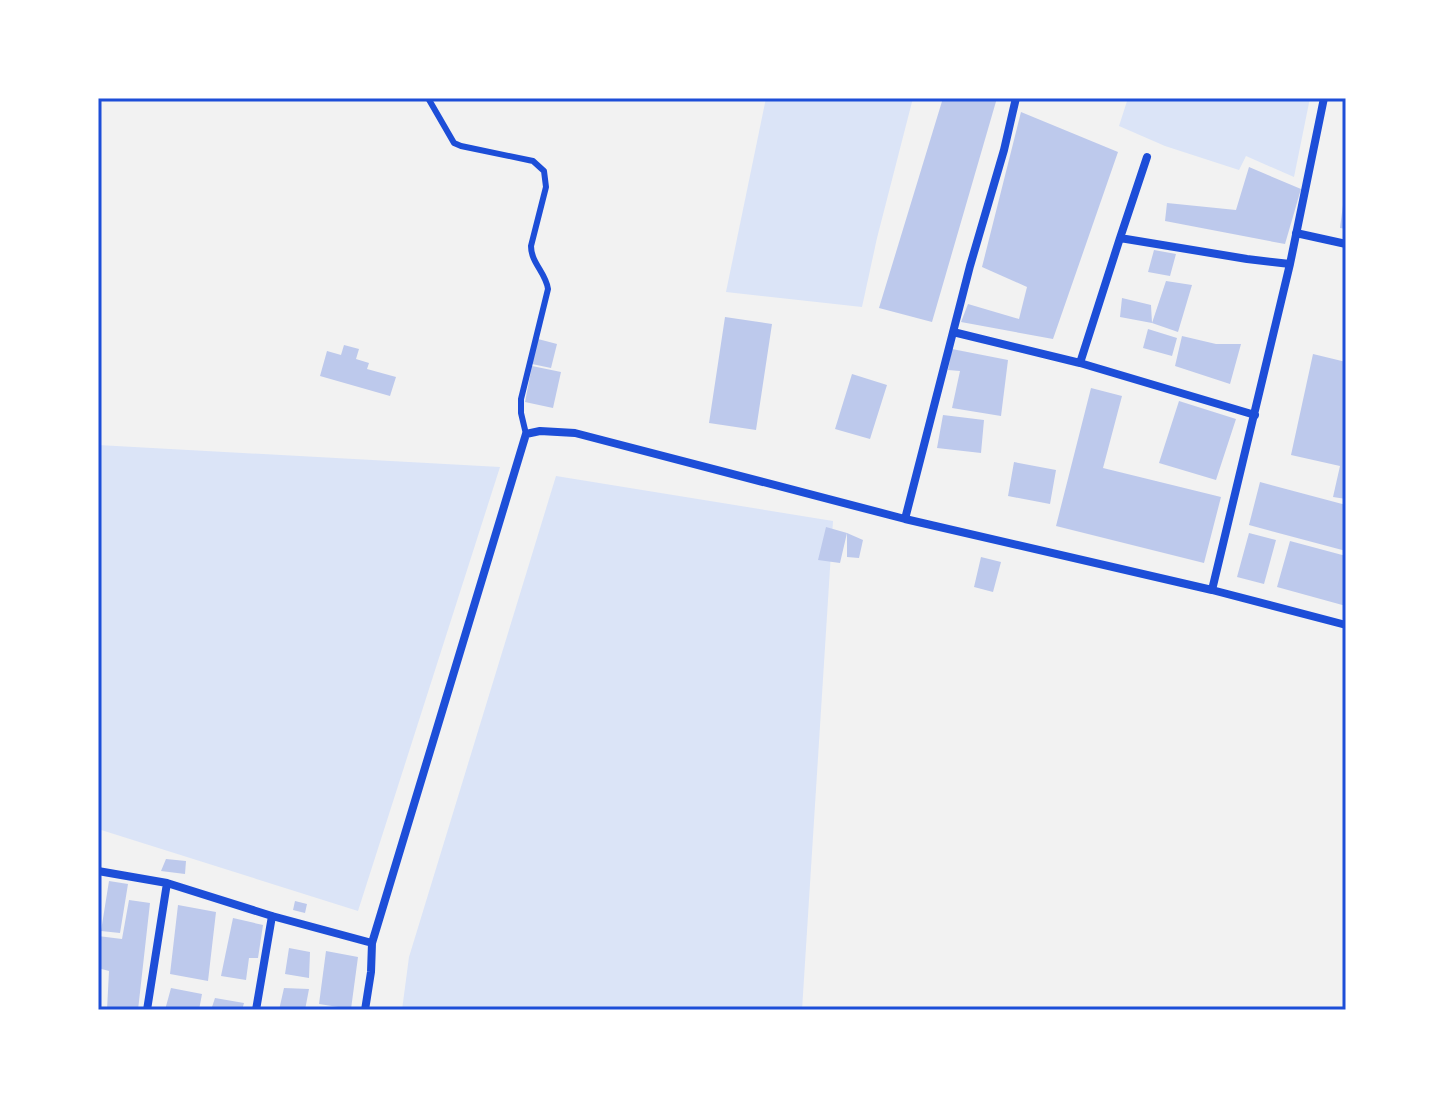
<svg xmlns="http://www.w3.org/2000/svg" width="1444" height="1108" font-family="'Public Sans',sans-serif">
<style>
.green{fill:#dbe4f7}
.building{fill:#bdc9ec}
.lines{fill:none;stroke-linecap:round;stroke-linejoin:round}
.service{stroke:#1d4ed8;stroke-width:6}
.minor{stroke:#1d4ed8;stroke-width:8}
.neatline{fill:none;stroke:#1d4ed8;stroke-width:3}
</style>
<rect width="100%" height="100%" fill="#f2f2f2"/>
<path class="green" d="M766,98h147l-36,140 -15,69 -136,-15z
M1128,98h182l-16,79 -48,-21 -7,14 -74,-24 -46,-20z
M98,445l402,22 -142,444 -260,-82z
M556,476l277,45 -31,489h-400l7,-53z"/>
<path class="building" d="M943,98h54l-65,224 -53,-14z
M1021,112l97,40 -65,187 -92,-17 7,-18 51,15 8,-32 -45,-20z
M1249,167l52,22 -16,55 -120,-23 2,-18 69,7z
M1344,197h2v32l-6,-1z
M1154,250l22,4 -6,22 -22,-4z
M1166,281l26,4 -14,47 -26,-9z
M1122,298l29,7 1,18 -32,-6z
M725,317l47,7 -16,106 -47,-7z
M1148,329l29,9 -5,18 -29,-8z
M1182,336l34,8h25l-11,40 -55,-18z
M538,339l19,5 -6,24 -19,-4z
M344,345l15,4 -3,10 13,4 -2,6 29,8 -6,19 -70,-20 7,-25 14,4z
M952,349l56,11 -7,56 -49,-8 8,-37 -12,-1z
M1313,354l33,8v137l-13,-2 7,-31 -49,-11z
M532,366l29,6 -8,36 -28,-6z
M852,374l35,11 -17,54 -35,-10z
M1091,388l31,8 -19,72 118,29 -17,66 -148,-37z
M1179,401l57,18 -20,61 -57,-17z
M943,415l41,5 -3,33 -44,-5z
M1014,462l42,8 -6,34 -42,-8z
M1260,482l86,23v46l-97,-26z
M826,527l21,6 16,7 -4,18 -12,-1v-24l-7,30 -22,-3z
M1249,533l27,7 -12,44 -27,-7z
M1290,541l56,15v50l-69,-19z
M981,557l20,5 -8,30 -19,-5z
M166,859l20,2 -1,13 -24,-3z
M109,881l19,3 -8,49 -19,-2z
M129,900l21,3 -12,107h-31l2,-39 -11,-3v-32l24,3z
M295,901l12,3 -2,9 -12,-3z
M178,905l38,7 -8,69 -38,-7z
M233,918l30,7 -5,33h-9l-3,22 -25,-4z
M289,948l21,4 -1,26 -24,-4z
M326,951l32,6 -7,52 -32,-5z
M171,988l31,6 -3,16h-34z
M284,988l25,1 -4,21h-26z
M215,998l29,5 -2,7h-31z"/>
<g class="lines">
<path class="service" d="M428,98l26,45 7,3 72,15 11,10 2,16 -15,59c0,17 15,27 17,43l-27,110v14l5,21"/>
<path class="minor" d="M1296,233l50,11
M1120,238l27,-81
M953,332l127,31 175,52
M1080,363l40,-125 127,21 43,5
M905,519l65,-253 34,-116 12,-52
M1212,590l78,-326 34,-166
M98,871l69,12 105,33 100,27 154,-509 14,-3 35,2 330,86 307,71 134,35
M147,1010l20,-127
M256,1010l16,-94
M365,1010l6,-38 1,-29"/>
</g>
<rect width="1444" height="1108" fill="none" stroke="#ffffff" stroke-width="200"/>
<rect x="100" y="100" width="1244" height="908" class="neatline"/>
</svg>
